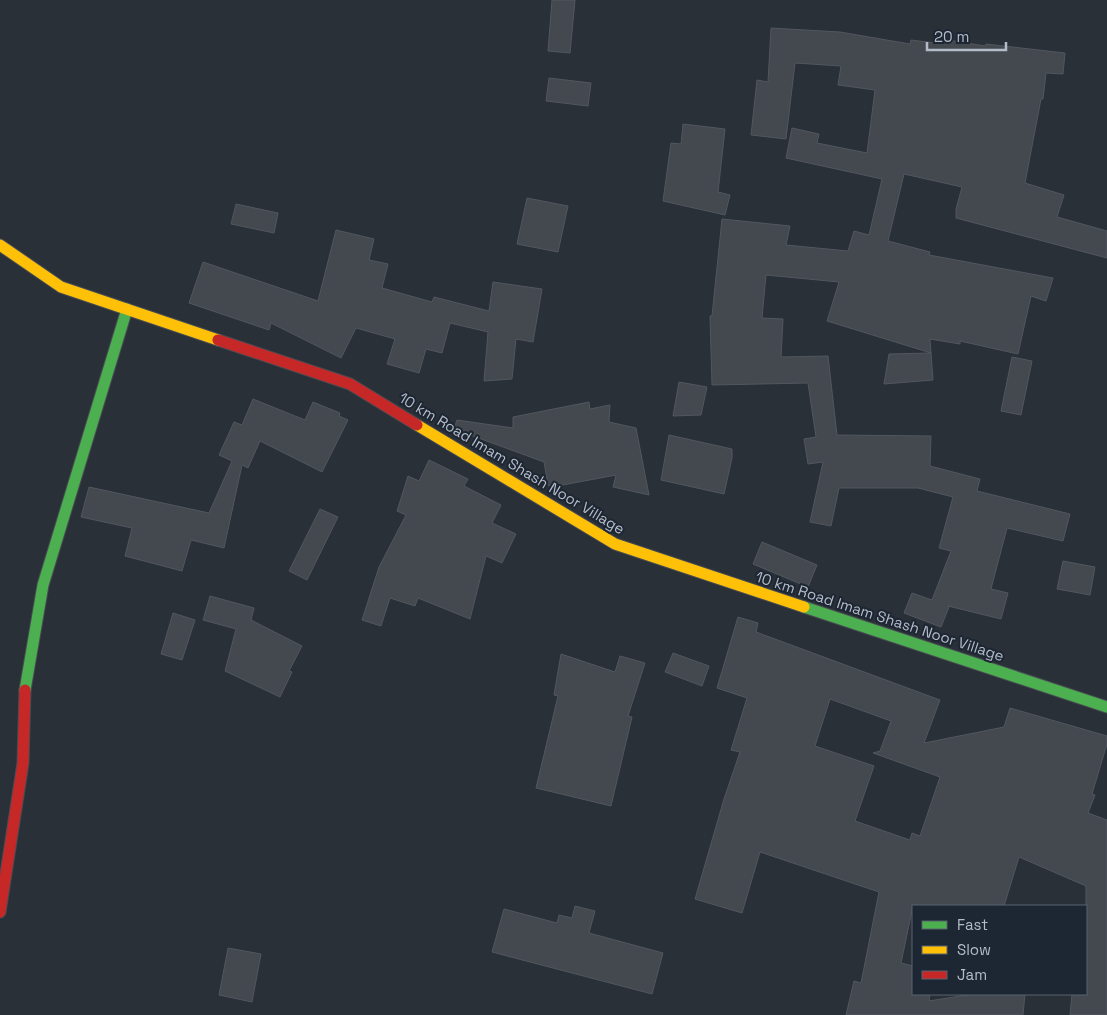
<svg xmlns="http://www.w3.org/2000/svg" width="1107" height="1015" font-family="'Space Grotesk',sans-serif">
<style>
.building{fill:#444950;stroke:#52575f;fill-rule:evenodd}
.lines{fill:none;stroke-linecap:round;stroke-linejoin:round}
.fast-casing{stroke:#484c53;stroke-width:13}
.slow-casing{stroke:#484c53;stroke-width:13}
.jam-casing{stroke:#484c53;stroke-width:13}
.fast{stroke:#4caf50;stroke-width:11}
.slow{stroke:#ffc107;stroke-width:11}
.jam{stroke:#c62828;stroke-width:11}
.labels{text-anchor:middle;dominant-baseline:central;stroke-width:4;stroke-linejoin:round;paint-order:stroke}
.street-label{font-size:15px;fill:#b4bcc9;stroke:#1d2633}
</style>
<rect width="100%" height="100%" fill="#2a3038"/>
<path class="building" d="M552,0h23l-5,53 -22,-2z
M771,28l69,4 70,12 1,-4 24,3 1,-5 49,8 1,-2 79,9 -2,21 -17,-1 -3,26h-2l-16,84 39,12 -7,22 50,14v27l-151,-40v-9l6,-22 -58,-13 -16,67 42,11 -1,3 124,23 -7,23 -15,-5 -13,58 -58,-13v3l-30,-5 1,14 -104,-32 12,-39 -73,-7 -4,43 21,1 -2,38 47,-1 9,79 94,1 -1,30 50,13 -3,12 93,23 -7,27 -56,-13 -16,61 17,4 -7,26 -53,-13 1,1 -8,20 -37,-14 8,-20 20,7 19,-49 -12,-3 14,-51 -35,-9h-79l-8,38 -21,-4 13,-60 -15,2 -4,-25 12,-2 -8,-54 -96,2 -2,-69h2l10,-97 68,7 -4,19 62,6 6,-20 15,4 13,-56 -96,-21 6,-30 27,6 -2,9 50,10 8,-63 -37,-5 3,-19 -46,-3 -9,76 -35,-4 6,-55 11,2z
M549,78l42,5 -3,23 -42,-5z
M683,124l42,5 -7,63 12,3 -5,20 -62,-14 8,-58 10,1z
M527,198l41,8 -10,46 -41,-8z
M236,204l42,9 -4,20 -43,-9z
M336,230l38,9 -5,21 19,4 -6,24 50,14 2,-5 55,14 4,-29 49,7 -9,53 -17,-3 -4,40 -28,2 4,-49 -38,-9 -8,30 -16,-4 -7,24 -32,-9 8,-25 -39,-11 -15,30 -70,-35 -2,7 -80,-27 14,-41 115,39z
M931,353l2,27 -49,4 5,-30z
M1012,357l20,4 -11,54 -20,-4z
M679,382l28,5 -6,28 -28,1z
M253,399l52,21 8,-18 27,11 -1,3 9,4 -26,52 -62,-31 -12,27 -6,-3 -18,83 -33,-8 -9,31 -57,-15 7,-28 -51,-11 8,-30 120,26 23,-52 -13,-6 15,-33 8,3z
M589,402l1,7 20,-4 -1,17 27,6 13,67 -36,-8 3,-12 -64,12 -4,-2 -4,-23 -90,-33 3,-9 56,8v-11z
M669,435l63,14v9l-8,36 -63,-14z
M429,460l39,19 -4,7 37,19 -9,18 24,11 -14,29 -16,-7 -16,63 -52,-21 -3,8 -25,-8 -9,28 -19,-6 17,-53 27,-52 -9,-4 11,-35 11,5z
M320,509l18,8 -31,63 -18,-9z
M762,542l55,23 -9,22 -55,-23z
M1063,561l32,6 -5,28 -33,-6z
M210,596l44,12 -3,12 51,26 -13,25 3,1 -12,25 -55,-26 11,-42 -33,-9z
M173,613l22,7 -13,40 -21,-6z
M738,617l20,6 -2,9 184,68 -16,43 80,-16 6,-19 97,28v8l-15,50 3,1 -7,18 19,7v195h-37l2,-21h14v-108l-67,-29 -15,49h-91l-12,57 12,3v28h17l-1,7 44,-7h52l-2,21h-177l8,-34 7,2 18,-91 -119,-40 -18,61 -47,-14 29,-100 16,-47 -9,-2 16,-52 -30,-10zM830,699l61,22 -11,30 -7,2 67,24 -20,59 -8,-3 -2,7 -55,-19 19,-55 -59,-20z
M673,653l36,13 -7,20 -37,-14z
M561,654l54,18 5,-16 25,7 -17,53 4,1 -21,89 -75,-18 22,-92 -4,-1z
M575,906l20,5 -6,22 74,20 -11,41 -160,-42 12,-43 53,14 2,-8 13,3z
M228,948l33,6 -9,48 -33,-7z"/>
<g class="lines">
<g class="fast-casing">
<path id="fast" d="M804,607l303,100
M25,690l18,-105 84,-276"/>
</g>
<g class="slow-casing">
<path id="slow" d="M0,245l61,42 157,53
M417,425l198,119 189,63"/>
</g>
<g class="jam-casing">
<path id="jam" d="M218,340l132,44 67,41
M0,912l23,-149 2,-73"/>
</g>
<use href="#fast" class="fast"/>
<use href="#slow" class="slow"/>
<use href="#jam" class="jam"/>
</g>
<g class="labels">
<g class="street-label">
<text transform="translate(512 463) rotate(31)">10 km Road Imam Shash Noor Village</text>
<text transform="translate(880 616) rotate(18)">10 km Road Imam Shash Noor Village</text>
</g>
</g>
<rect x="912" y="905" width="175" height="90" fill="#1d2633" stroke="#59626f"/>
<rect x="922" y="921" width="25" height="8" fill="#4caf50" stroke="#59626f"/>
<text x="957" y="930" font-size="15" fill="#b4bcc9">Fast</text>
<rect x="922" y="946" width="25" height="8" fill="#ffc107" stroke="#59626f"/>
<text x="957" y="955" font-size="15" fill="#b4bcc9">Slow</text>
<rect x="922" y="971" width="25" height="8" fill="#c62828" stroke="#59626f"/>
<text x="957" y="980" font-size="15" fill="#b4bcc9">Jam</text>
<path d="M927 42v8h79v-8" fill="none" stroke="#b4bcc9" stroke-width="2.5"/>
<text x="934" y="42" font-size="15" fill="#b4bcc9" stroke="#1d2633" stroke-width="4" paint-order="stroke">20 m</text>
</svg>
